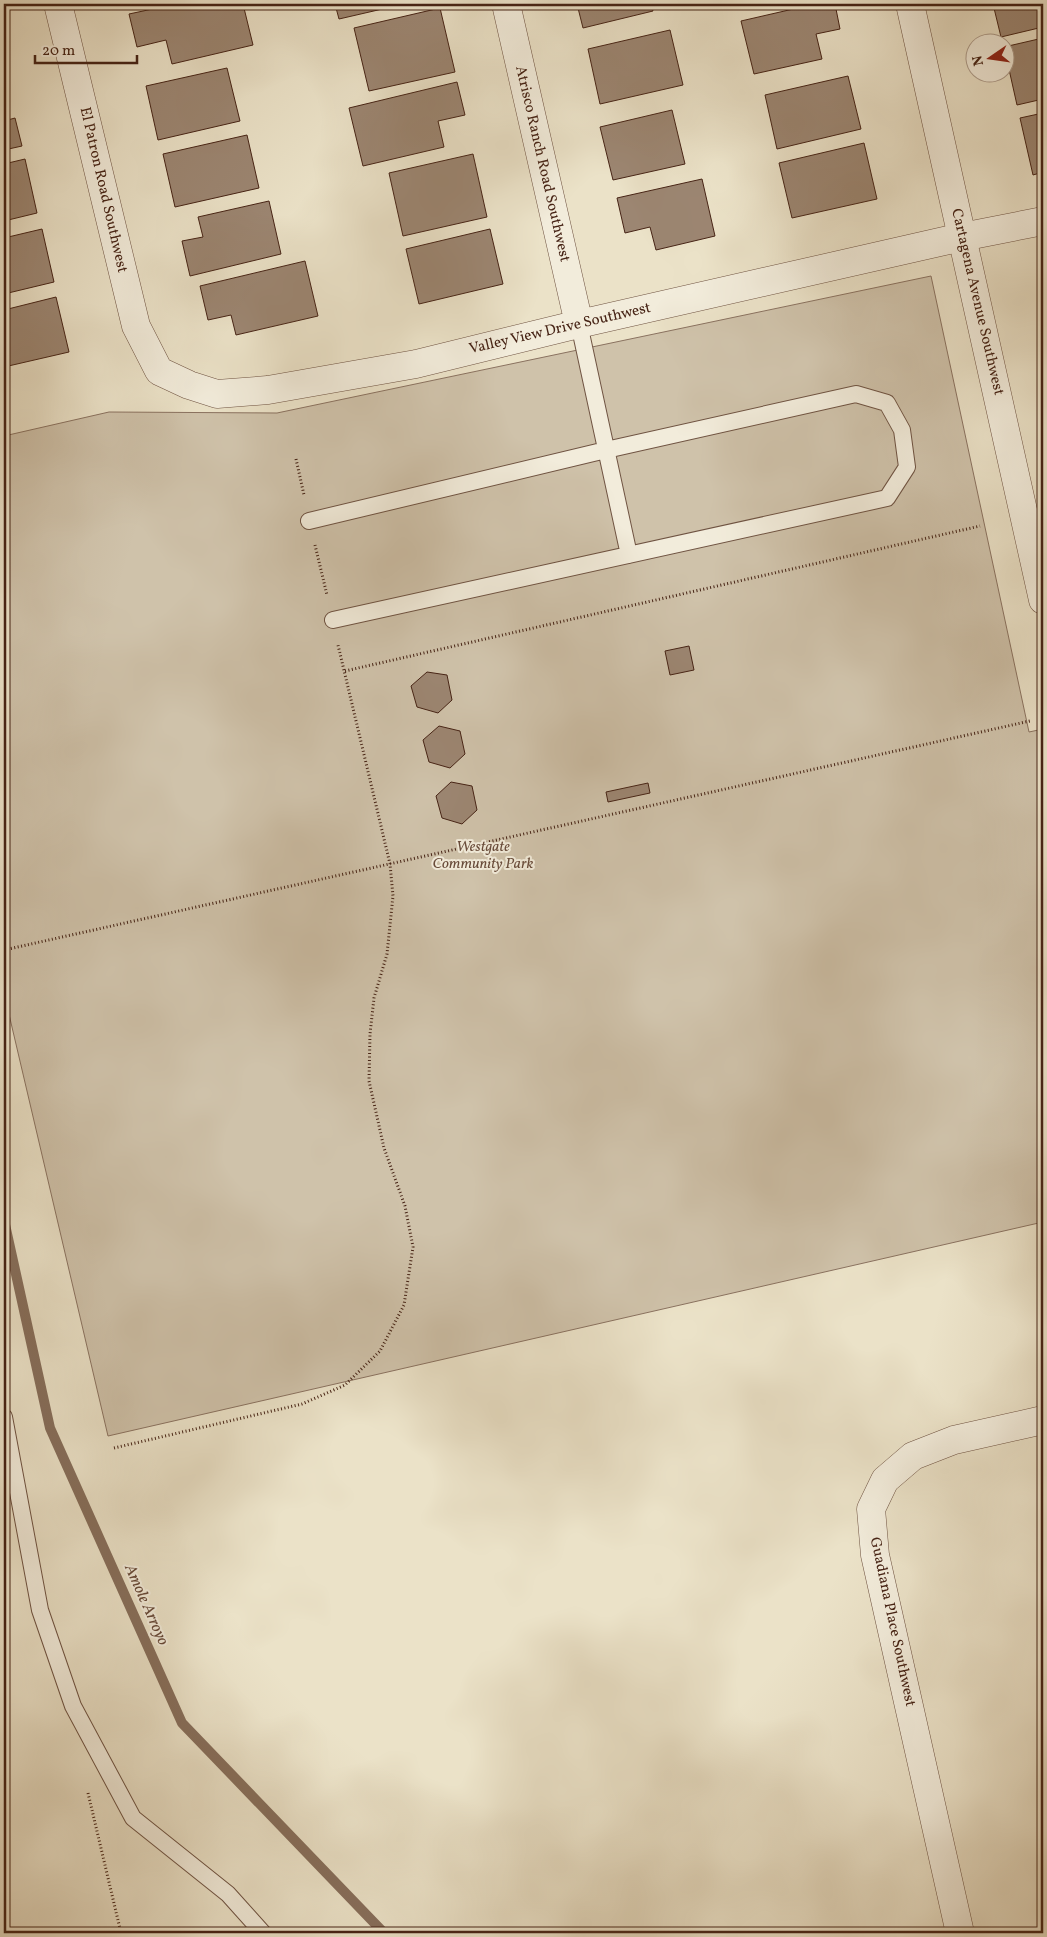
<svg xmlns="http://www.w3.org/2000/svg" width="1047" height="1937" font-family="Vollkorn,serif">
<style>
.green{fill:#cfc2aa;stroke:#8a7260}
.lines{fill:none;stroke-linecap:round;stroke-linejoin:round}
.stream{stroke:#876f5c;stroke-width:10}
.building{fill:#9c8672;stroke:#462315}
.service-casing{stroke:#6f5342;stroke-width:18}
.minor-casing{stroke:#6f5342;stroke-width:29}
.tertiary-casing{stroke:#6f5342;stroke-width:29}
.path{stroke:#462315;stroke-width:3;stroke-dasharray:1 2.5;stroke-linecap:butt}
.service{stroke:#f2ecdb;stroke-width:16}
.minor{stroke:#f2ecdb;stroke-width:28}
.tertiary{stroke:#f2ecdb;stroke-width:28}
.labels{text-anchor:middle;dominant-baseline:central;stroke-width:4;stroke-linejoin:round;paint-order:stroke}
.street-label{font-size:15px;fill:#462315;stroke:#f2ecdb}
.park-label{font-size:15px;font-style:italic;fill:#684b3a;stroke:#f2ecdb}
.water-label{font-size:16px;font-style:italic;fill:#674938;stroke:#f2ecdb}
</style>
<rect width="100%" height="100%" fill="#ebe2c8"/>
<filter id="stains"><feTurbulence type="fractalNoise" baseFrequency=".004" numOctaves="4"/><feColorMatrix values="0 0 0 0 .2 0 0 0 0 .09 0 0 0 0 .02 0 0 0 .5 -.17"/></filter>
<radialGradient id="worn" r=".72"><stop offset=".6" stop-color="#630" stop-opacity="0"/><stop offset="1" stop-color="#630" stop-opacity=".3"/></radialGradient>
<path class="green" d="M931,276l98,456 14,-3v493l-935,214 -104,-443v-557l105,-24 168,1z"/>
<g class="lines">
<path class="stream" d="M4,1220l46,208 132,295 202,210"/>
</g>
<path class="building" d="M176,4h67l10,41 -81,19 -6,-24 -29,7 -8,-33z
M335,4h69l-65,15z
M577,4h74l2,7 -70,17z
M815,4h20l5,25 -24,5 6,25 -68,15 -13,-53z
M993,4h50v23l-42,10z
M440,8l15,64 -86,19 -15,-63z
M670,30l13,55 -83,19 -12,-55z
M1043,38v61l-26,6 -13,-58z
M227,68l13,53 -82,19 -12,-54z
M848,76l13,53 -84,20 -12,-54z
M457,82l8,33 -27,6 6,26 -81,19 -14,-58z
M672,110l13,54 -72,16 -13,-53z
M1043,113v59l-10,3 -13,-57z
M15,118l7,28 -18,4v-29z
M247,135l12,53 -84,19 -12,-53z
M864,143l13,56 -85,19 -13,-55z
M473,154l14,63 -84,19 -14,-63z
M25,159l12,54 -33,8v-57z
M702,179l13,57 -59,14 -6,-23 -25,6 -8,-35z
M269,201l12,53 -91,22 -8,-35 21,-4 -5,-20z
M42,229l12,53 -50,12v-56z
M490,229l13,55 -84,20 -13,-55z
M305,261l13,55 -82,19 -5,-20 -23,5 -8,-34z
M56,297l13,55 -65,15v-57z
M689,646l5,24 -24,5 -5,-24z
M427,672l20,3 5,25 -14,13 -21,-6 -6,-21z
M439,726l21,5 5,23 -15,14 -21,-6 -6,-22z
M451,782l21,4 5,24 -15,14 -20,-6 -6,-22z
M648,783l2,10 -42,9 -2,-10z"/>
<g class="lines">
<g class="service-casing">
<path id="service" d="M579,324l50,231
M309,521l297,-71 250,-56 31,9 15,27 5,37 -20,31 -554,122
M4,1417l36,193 33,96 60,112 95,76 35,39"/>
</g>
<g class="minor-casing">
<path id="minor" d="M58,4l78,322 23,45 30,14 28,9 51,-4 148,-26 163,-40 383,-87 81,-16
M506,4l73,320
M960,1933l-85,-378 -4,-46 14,-29 28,-24 41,-16 89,-20"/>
</g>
<g class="tertiary-casing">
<path id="tertiary" d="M910,4l133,596"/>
</g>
<path class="path" d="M296,459l8,36
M315,545l12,50
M345,671l635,-145
M4,950l1026,-229
M114,1448l188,-44 43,-19 35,-34 24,-46 9,-58 -8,-41 -21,-58 -15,-67 1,-47 4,-36 13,-44 6,-58 -3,-32 -52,-219
M88,1793l33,140"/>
<use href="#service" class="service"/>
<use href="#minor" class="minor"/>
<use href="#tertiary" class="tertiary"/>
</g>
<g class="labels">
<g class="street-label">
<text transform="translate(542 164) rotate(77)">Atrisco Ranch Road Southwest</text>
<text transform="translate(103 190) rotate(77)">El Patron Road Southwest</text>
<text transform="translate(977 302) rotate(77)">Cartagena Avenue Southwest</text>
<text transform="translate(560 329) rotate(-13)">Valley View Drive Southwest</text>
<text transform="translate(892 1622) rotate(78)">Guadiana Place Southwest</text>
</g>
<g class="park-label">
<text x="483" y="847">Westgate<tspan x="483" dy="17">Community Park</tspan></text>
</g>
<g class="water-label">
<text transform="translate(146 1605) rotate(66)">Amole Arroyo</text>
</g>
</g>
<rect width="1047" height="1937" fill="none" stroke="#ebe2c8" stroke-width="20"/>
<rect x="5" y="5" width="1037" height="1927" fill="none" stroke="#462315" stroke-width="2.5"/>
<rect x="10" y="10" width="1027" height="1917" fill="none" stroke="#462315"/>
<g transform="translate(990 58) rotate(257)"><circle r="24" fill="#f2ecdb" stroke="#ad9c8c"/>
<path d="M0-4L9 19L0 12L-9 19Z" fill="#8f2418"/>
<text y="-8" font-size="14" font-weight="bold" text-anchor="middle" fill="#462315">N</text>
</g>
<path d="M35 55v8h102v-8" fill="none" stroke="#462315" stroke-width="2.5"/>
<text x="42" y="55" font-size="15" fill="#462315" stroke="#f2ecdb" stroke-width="4" paint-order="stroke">20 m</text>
<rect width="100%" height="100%" filter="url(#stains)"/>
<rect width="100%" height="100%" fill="url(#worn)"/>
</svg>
